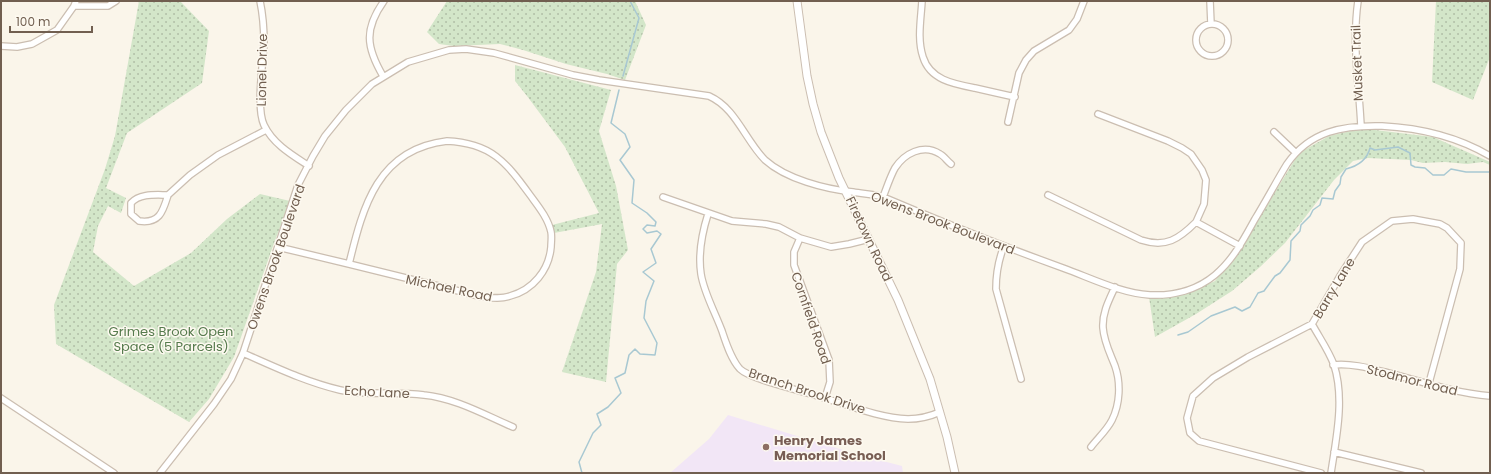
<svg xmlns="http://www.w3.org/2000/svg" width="1491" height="474" font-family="Poppins,sans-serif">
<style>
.education{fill:#f2e6f6}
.park{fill:url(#park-dots)}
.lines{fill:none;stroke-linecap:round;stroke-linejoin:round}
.stream{stroke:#a8c8d2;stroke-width:1.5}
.minor-casing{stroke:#cbbeb1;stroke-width:8}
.tertiary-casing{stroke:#cbbeb1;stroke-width:9}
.minor{stroke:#fff;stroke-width:5.5}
.tertiary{stroke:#fff;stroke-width:7}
.education-dot{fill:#8d6e63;stroke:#fdf9f0;stroke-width:1.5}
.labels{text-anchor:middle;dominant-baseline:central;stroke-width:3;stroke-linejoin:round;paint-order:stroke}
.street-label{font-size:13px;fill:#715f50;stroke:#fdf9f0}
.park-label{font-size:13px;fill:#567b4d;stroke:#fdf9f0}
.education-label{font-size:13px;font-weight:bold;fill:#785e54;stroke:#fdf9f0;text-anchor:start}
</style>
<defs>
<pattern id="park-dots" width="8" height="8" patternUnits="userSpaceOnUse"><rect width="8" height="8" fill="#d3e6c9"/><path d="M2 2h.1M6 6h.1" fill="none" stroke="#b0bea6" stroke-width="1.8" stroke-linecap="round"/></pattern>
</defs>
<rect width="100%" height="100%" fill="#faf5ea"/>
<path class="education" d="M728,415l128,39 46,12 1,7h-233l39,-34z"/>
<path class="park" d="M139,1h41l29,30 -7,52 -75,50 -21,55 20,10 -5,15 -13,-7 -10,20 -5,26 41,34 57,-33 36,-34 33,-25 30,7 -17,45 -39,111 -25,42 -20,23 -133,-78 -2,-39 51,-136 10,-33z
M447,1h188l11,24 -21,55 -18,-6 -41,-10 -43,-14 -23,-6 -46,2 -15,-2 -12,-12z
M1436,1h54v56l-17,43 -41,-18z
M515,65l96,25 -12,41 17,55 12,64 -11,14 -11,118 -44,-10 34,-100 6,-48 -48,9 -2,-8 47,-12 -34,-66 -38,-51 -12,-15z
M1367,129l66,8 57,25v3l-7,-3 -16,2 -22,-2 -22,1 -12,-3 -43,-2 -15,3 -19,19 -49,63 -25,24 -28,24 -36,23 -41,23 -6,-40 35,-2 31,-14 25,-32 59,-96 30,-17 22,-5z"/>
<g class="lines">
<path class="stream" d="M623,76l16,-58 -9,-17
M1178,335l10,-3 23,-16 24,-9 7,4 8,-4 8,-14 6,-2 11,-15 5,-3 10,-13 1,-19 9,-10 1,-6 9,-9 3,-6 7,-5 2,-7 11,1 2,-8 5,-7 1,-7 5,-8c12,-3 21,-9 24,-21l5,2 23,-3 12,6 1,12 4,2 10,1 8,7h11l7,-6 15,3h24
M582,473l-3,-11 14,-29 8,-8 -4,-11 11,-7 13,-14 -6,-15 10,-5 4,-18 6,-6 5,5 15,1 2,-12 -13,-25 2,-17 8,-20 -11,-9 13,-9 -5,-14 10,-15 -4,-3 -10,2 -4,-4 4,-4 8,1 1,-4 -9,-9 -15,-10 2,-23 -14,-20 10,-13 -5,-13 -14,-11 8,-33"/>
<g class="minor-casing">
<path id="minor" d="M260,1c3,14 4,28 4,43 -1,20 -8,64 0,81 9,19 28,30 45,41
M922,1c-1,18 -5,38 1,56 7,23 31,27 52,31 13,3 26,6 40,9
M1210,1l1,23
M1358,1c-6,42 1,83 3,125
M74,6h34l8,-5
M1196 40a16 16 0 1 1 32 0a16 16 0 1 1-32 0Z
M1,46l16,1 15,-3 25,-14 17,-24 2,-5
M383,76c-17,-29 -19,-47 1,-75
M1098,114l70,27 14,7 9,6 11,16 4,10 -2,24 -8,18 44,24
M1008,122l11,-49 7,-13 8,-9 35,-21 8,-11 7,-18
M1274,132l21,20
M447,141c44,2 59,21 83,54 8,11 18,23 21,37 1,5 0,11 0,15 -2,23 -18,43 -41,49 -9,3 -17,2 -27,1l-134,-33c14,-58 29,-115 98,-123z
M168,195c-5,16 -8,29 -29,26l-8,-7v-11c9,-10 25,-8 37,-8l22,-20 28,-20 48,-25
M1048,195l93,45c25,8 38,-1 55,-18
M663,197l69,24 34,3 13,3 21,11 31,9 18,-3 20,-5
M883,197c4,-10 7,-20 12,-29 9,-14 28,-25 45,-14 4,2 7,7 11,10
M708,214c-6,19 -10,40 -7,60 3,19 14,38 21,57 4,12 9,28 18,38 10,10 59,21 74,26 29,8 64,23 94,24 11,0 23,-3 32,-7
M800,238l-6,14v13l35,95 1,22 -5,16
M1004,246c-6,15 -8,27 -8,43l25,90
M278,247l71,17
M1312,324c7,13 17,27 22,41 11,34 2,74 -3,108
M243,353c32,14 63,29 97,37 28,6 56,1 84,5 31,3 61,20 89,32
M1333,365c17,-2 36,3 52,7 34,9 70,21 105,24
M1,398l113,75
M1091,447c7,-9 16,-17 21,-27 8,-16 9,-37 3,-54 -5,-13 -11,-24 -12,-38 -1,-15 6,-28 12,-41
M1334,452l87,21
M160,473l54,-69 17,-25 12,-26 55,-168 15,-29 12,-20 21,-26 26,-26 36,-22 41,-12 17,-1 28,4 79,22 26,5 110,16c27,12 36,44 56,64 21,19 60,29 88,32 10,2 20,2 30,5 59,25 119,49 180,71 28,10 57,25 87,27 23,1 47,-5 65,-20 18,-15 29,-36 40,-56 11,-18 21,-37 32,-55 23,-33 56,-39 95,-38 39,2 74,10 108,30
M1321,473l-122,-32 -9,-8 -3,-15 6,-22 20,-18 35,-21 64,-33 28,-48 22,-34 30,-21 21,-2 27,5 7,4 14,15 -1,26 -31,114"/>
</g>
<g class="tertiary-casing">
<path id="tertiary" d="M797,1l10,75 6,28 8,28 18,46 59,122 32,79 17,58 8,36"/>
</g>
<use href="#minor" class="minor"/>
<use href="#tertiary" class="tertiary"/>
</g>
<circle class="education-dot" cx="766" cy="447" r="4"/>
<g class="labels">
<g class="street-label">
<text transform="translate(1357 63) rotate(-92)">Musket Trail</text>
<text transform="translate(262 70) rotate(-89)">Lionel Drive</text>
<text transform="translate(943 223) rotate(21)">Owens Brook Boulevard</text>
<text transform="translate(869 239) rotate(65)">Firetown Road</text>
<text transform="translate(276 257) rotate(-71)">Owens Brook Boulevard</text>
<text transform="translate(449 288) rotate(12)">Michael Road</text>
<text transform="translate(1334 288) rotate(-59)">Barry Lane</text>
<text transform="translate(811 318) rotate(71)">Cornfield Road</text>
<text transform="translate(1412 380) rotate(14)">Stodmor Road</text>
<text transform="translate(807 391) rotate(18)">Branch Brook Drive</text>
<text transform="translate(377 392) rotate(3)">Echo Lane</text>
</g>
<g class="park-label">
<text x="171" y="331">Grimes Brook Open<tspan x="171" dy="15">Space (5 Parcels)</tspan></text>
</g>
<g class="education-label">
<text x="774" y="440">Henry James<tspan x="774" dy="15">Memorial School</tspan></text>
</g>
</g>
<rect width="1491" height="474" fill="none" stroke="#715f50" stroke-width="4"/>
<path d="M10 26v6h82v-6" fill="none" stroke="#715f50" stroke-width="2"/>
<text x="16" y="26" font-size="12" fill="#715f50" stroke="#fdf9f0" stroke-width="3" paint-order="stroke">100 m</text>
</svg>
